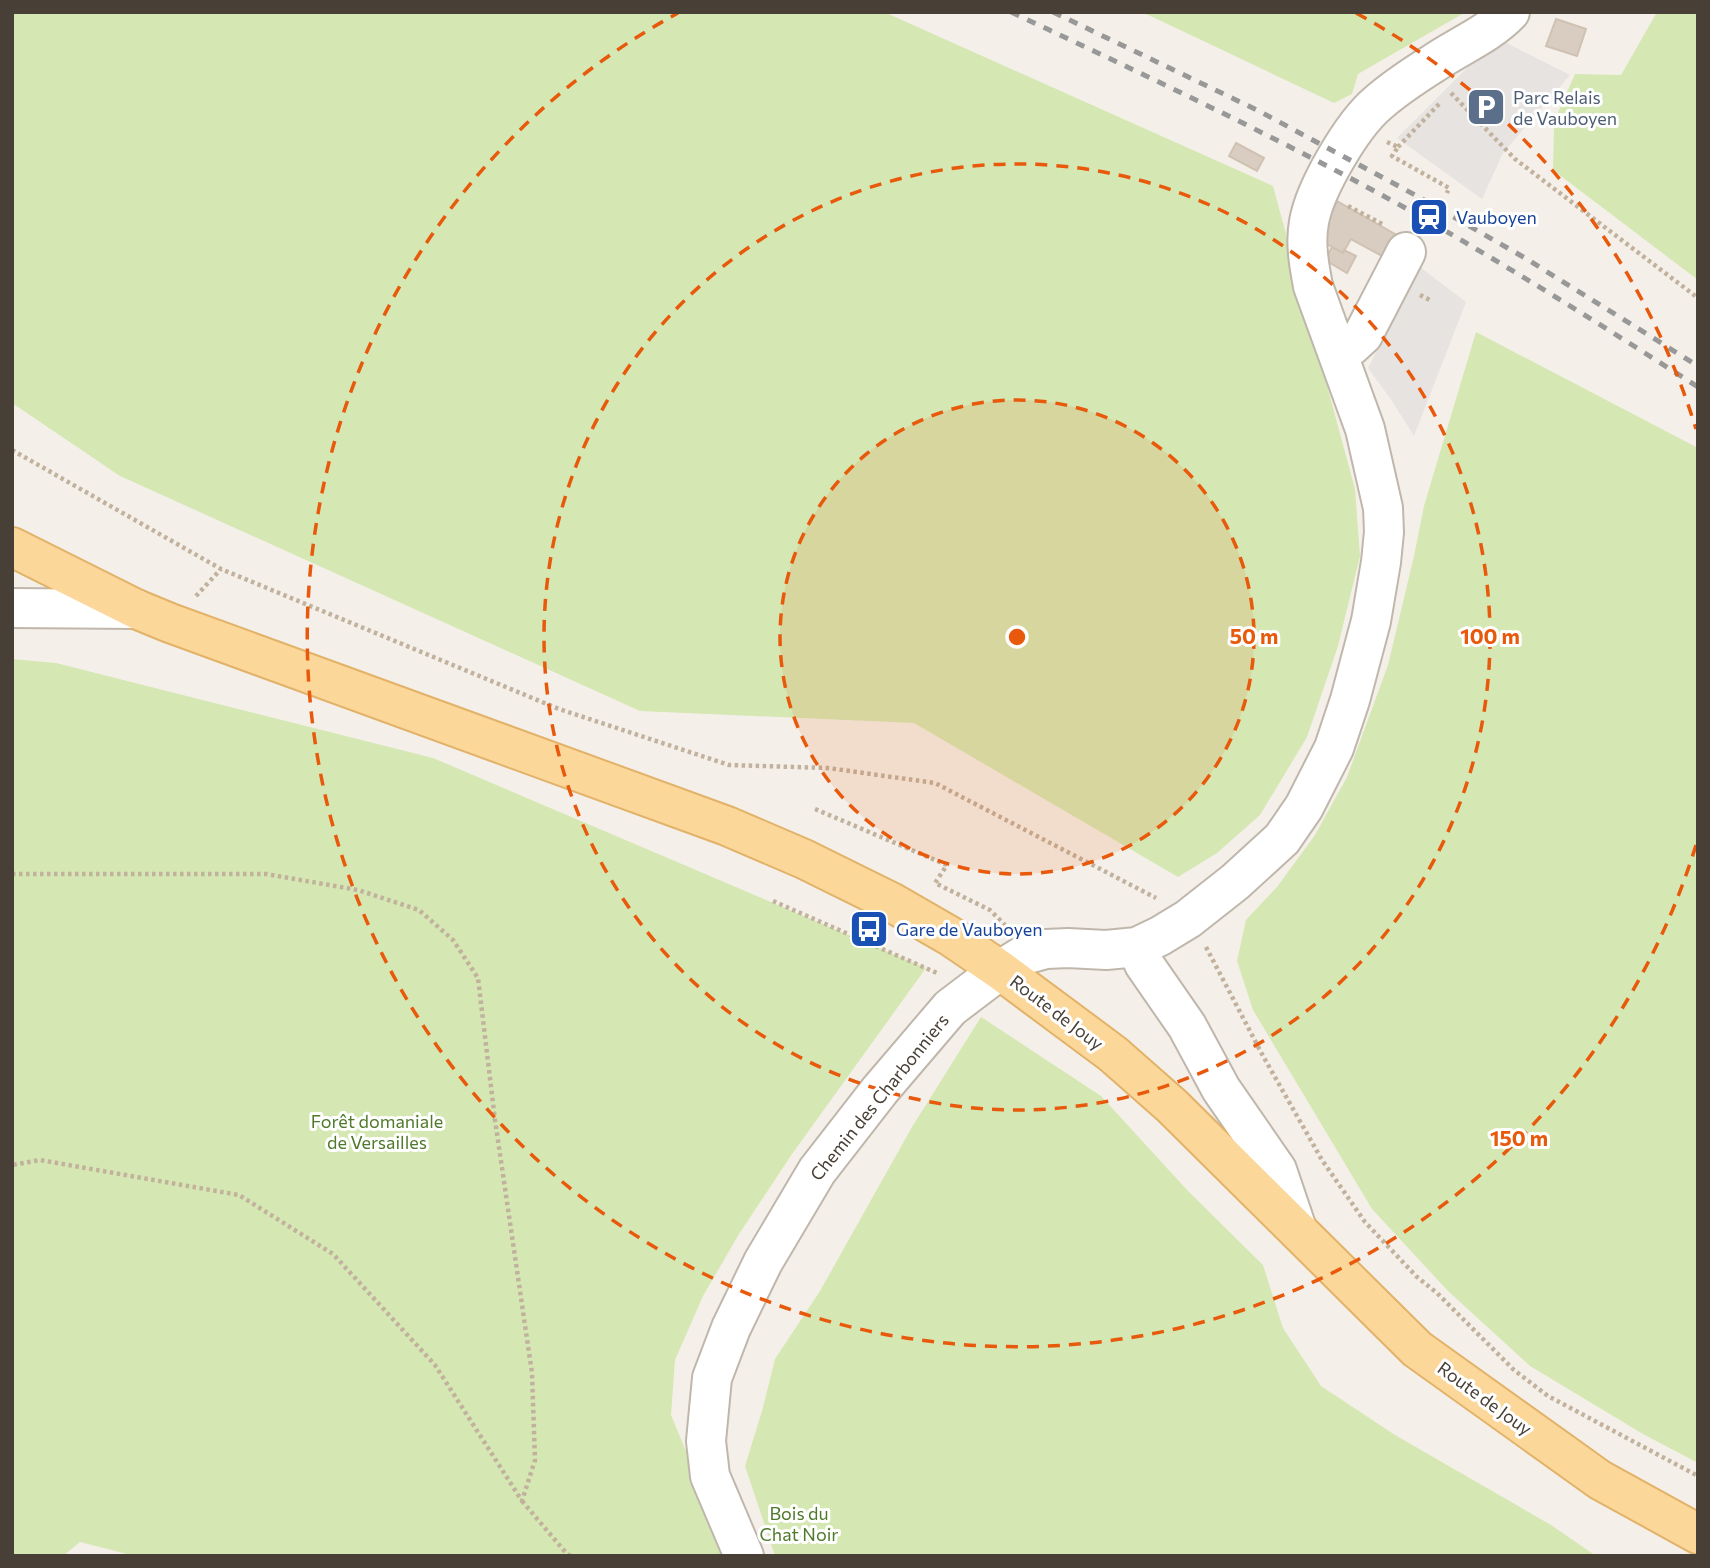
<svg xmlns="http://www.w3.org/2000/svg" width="1710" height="1568" font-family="Commissioner,sans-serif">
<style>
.green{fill:#d5e7b3}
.parking{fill:#e6e3e1}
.building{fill:#d9cdc2;stroke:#d0c2b2;stroke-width:2}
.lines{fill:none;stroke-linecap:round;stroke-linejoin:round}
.minor-casing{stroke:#c0b7ac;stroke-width:42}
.major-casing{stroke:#e2b269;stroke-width:42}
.path{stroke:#c1b19d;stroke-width:4.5;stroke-dasharray:3.5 3.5;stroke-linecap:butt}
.minor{stroke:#fff;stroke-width:38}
.major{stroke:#fcd79a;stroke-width:38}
.rail{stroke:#989898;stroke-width:5;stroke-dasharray:9 9;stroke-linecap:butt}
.ring{fill:none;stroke:#e8590c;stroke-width:3.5;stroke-dasharray:12 9}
.labels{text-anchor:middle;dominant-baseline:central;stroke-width:6;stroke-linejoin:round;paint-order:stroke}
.service-label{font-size:18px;fill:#4e5e75;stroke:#fff;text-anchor:start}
.transit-label{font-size:18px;fill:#164399;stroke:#fff;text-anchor:start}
.street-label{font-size:18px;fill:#484037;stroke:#fff}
.park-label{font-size:18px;fill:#50792b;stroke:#fff}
.centre{fill:#e8590c;stroke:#fff;stroke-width:3.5}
.ring-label{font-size:21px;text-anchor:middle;font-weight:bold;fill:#e8590c;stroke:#fff;stroke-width:6;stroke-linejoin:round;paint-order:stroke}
</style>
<rect width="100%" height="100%" fill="#f4f0e9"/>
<path class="green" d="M12,12h872l389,174 82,303 5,67 -22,90 -31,91 -47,78 -43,38 -39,24 -264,-154 -274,-12 -520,-235 -108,-73z
M1142,12h319l3,1 -106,61 -6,20 -18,9z
M1657,12h41v268l-145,-110 1,-48 21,-48 46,1z
M1476,332l222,116v1015l-55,-29 -113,-68 -82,-75 -76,-82 -119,-199 -16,-49 9,-41 31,-33 38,-52 32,-58 41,-112 26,-109 10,-50z
M12,659l44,4 377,95 493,210 -134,186 -53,80 -36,62 -28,64 -4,55 58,141h-601l-1,-2 -47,-12 -17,14h-51z
M981,1017l120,79 87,95 75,74 20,63 38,58 74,49 156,90 45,31h-821l-30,-90 17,-55 13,-52 45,-68 92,-164z"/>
<path class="parking" d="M1497,38l73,37 -67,78 -21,46 -85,-61z
M1420,267l46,35 -52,134 -22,-35 -24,-33z"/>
<path class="building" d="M1556,19l30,10 -9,27 -31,-10z
M1236,143l28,15 -7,13 -28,-15z
M1337,201l58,33 -13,22 -31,-17 -8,14 -27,-15z
M1332,247l11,6 1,-3 12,6 -9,17 -22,-13z"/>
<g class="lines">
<g class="minor-casing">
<path id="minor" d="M1338,352l13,-6 12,-11 43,-83
M12,608l124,1
M1137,947l7,17 43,62 34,63 56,81 20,59
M744,1556l-34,-80 -4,-35 6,-63 19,-50 32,-66 54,-91 63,-81 70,-82 50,-38 24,-15 22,-6 22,-1 38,2 31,-3 23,-11 28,-17 47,-37 47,-43 22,-32 30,-59 16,-48 21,-79 10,-59 3,-30 -1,-24 -18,-79 -52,-143c-4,-21 -8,-43 -4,-64 6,-34 43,-97 69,-119 17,-15 37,-28 56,-40 25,-17 55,-29 76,-51"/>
</g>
<g class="major-casing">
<path id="major" d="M12,547l124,62 34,14 557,203 77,33 87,43 59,34 50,34 113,84 59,52 245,243 183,131 98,54"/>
</g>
<path class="path" d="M1451,93l64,66 183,139
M1387,142l11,5 -6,9 57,32 -2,5
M1398,147l42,-44
M1348,206l36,19
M1420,295l12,6
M12,450l209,119 338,140 170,56 99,3 107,15 221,115
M196,596l25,-27
M815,809l132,56 -12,18 55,27 15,15
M12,874h254l92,16 61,20 34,30 25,38 17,142 37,253 3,87 -13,41 -87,-136 -102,-111 -94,-59 -199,-35 -28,5
M773,901l164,72
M1206,947l57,109 59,104 43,62 52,55 20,16 77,77 34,26 150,80
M522,1501l45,53 4,2"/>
<use href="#minor" class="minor"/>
<use href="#major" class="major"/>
<path class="rail" d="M1011,12c134,63 268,126 398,198 99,56 194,116 289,177
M1053,12l204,98 160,86 108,62 173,108"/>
</g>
<circle cx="1017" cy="637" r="237" fill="#e8590c" fill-opacity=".12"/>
<g class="ring">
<circle cx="1017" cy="637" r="237"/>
<circle cx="1017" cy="637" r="473"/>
<path d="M1696 845A710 710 0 1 1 678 13M1356 13A710 710 0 0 1 1696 429"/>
</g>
<defs>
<g id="parking-square" transform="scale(2.0125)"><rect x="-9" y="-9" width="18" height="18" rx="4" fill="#5c6f8a" stroke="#fff"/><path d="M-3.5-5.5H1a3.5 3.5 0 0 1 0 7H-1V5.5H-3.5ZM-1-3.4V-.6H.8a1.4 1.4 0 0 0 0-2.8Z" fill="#fff"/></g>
<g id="station-square" transform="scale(2.0125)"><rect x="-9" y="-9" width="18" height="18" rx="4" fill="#1a4fb4" stroke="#fff"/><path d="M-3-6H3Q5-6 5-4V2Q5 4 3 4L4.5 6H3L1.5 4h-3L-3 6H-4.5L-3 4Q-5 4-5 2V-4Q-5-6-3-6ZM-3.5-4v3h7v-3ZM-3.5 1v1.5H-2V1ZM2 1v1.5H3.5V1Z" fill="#fff"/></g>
<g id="bus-square" transform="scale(2.0125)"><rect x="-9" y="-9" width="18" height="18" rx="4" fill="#1a4fb4" stroke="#fff"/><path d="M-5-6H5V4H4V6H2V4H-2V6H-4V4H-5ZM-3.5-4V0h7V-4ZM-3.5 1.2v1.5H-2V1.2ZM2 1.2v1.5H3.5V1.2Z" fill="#fff"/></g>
</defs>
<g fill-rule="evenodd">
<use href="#parking-square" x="1486" y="107"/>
<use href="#station-square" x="1429" y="217"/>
<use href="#bus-square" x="869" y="929"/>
</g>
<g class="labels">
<g class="service-label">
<text x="1513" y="97">Parc Relais<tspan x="1513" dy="21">de Vauboyen</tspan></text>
</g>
<g class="transit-label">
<text x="1456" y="217">Vauboyen</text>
<text x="896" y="929">Gare de Vauboyen</text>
</g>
<g class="street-label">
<text transform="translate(1057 1012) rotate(37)">Route de Jouy</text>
<text transform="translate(879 1097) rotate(-51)">Chemin des Charbonniers</text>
<text transform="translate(1485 1398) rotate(36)">Route de Jouy</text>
</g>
<g class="park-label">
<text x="377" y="1121">Forêt domaniale<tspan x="377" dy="21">de Versailles</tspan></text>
<text x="799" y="1513">Bois du<tspan x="799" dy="21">Chat Noir</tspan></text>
</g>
</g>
<circle cx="1017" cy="637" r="10" class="centre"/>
<g class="ring-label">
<text x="1254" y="644">50 m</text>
<text x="1490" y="644">100 m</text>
<text x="1519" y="1146">150 m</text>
</g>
<rect width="1710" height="1568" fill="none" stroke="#484037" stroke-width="28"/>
</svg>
